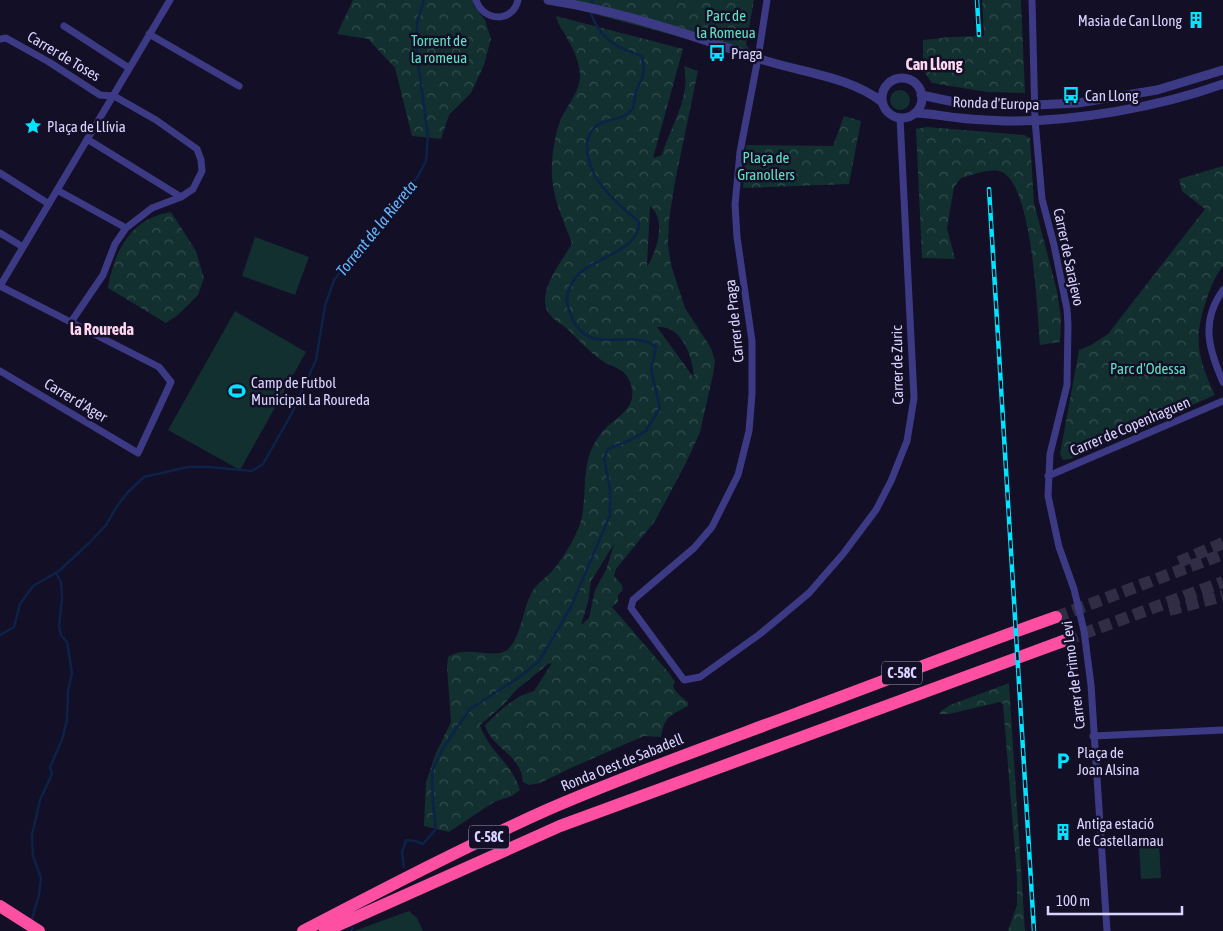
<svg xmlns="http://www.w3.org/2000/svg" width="1223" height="931" font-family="'Asap Condensed',sans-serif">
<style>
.green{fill:#12302f}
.forest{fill:url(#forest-crowns);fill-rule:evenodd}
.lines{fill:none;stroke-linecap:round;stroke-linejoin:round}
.stream{stroke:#0c2248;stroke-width:2.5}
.motorway-tunnel{stroke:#312d47;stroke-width:12;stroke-dasharray:12 6;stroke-linecap:butt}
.minor{stroke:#3d3a85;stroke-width:7}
.tertiary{stroke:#3d3a85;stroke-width:9}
.motorway{stroke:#ff4fa3;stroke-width:12}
.rail-casing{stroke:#00e5ff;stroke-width:4.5}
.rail{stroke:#130f26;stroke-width:2.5;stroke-dasharray:8;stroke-linecap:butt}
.labels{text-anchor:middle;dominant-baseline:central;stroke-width:5;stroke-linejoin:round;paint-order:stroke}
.shield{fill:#130f26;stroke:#9e99be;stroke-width:1}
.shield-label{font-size:14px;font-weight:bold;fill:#d9d4ff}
.park-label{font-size:15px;fill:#5fe0c0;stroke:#130f26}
.poi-label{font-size:15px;fill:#d9d4ff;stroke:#130f26;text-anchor:start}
.street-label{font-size:15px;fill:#d9d4ff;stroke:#130f26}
.neighbourhood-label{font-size:16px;font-weight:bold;fill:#ffd6f0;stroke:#130f26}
.water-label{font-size:16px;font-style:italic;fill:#62b6ff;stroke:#130f26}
</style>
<defs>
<pattern id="forest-crowns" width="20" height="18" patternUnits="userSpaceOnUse" patternTransform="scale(1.25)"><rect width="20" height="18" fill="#12302f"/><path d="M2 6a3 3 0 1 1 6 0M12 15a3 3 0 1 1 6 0" fill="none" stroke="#344d4e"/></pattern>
</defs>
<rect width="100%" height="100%" fill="#130f26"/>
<path class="green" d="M890 100a10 10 0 1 1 20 0a10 10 0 1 1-20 0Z
M255,237l54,20 -14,38 -53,-19z
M235,311l71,41 -66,118 -72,-40z
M1159,843l2,35 -20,1 -2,-35z
M409,911l8,7 6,13h-69z"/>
<path class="forest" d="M353,0h120l1,6 11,14 6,19 -7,26 -13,28 -22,22 -8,24 -29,-3 -17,-68 -27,-29 -31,-5z
M542,0h212l-8,45 12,13z
M982,0h39l4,93 -38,-1 -55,-9 -9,-13v-30l27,-3 34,-1z
M556,16l127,33 -30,109 9,-3c9,-30 29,-57 22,-89l14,5 -23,111 -6,38 -1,25 3,20 14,43 26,40 4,13 -2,14 -13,57 -13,29 -32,60 -39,48 -2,7 8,9 1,5 -5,5v7l-6,5 57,66 6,9 -2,4c4,8 8,11 15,16v4c-18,10 -23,9 -27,31l-17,-1 -71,31 -33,16 -11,2 -6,-3c-1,-4 -1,-9 -3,-12 -7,-18 -30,-25 -35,-45l19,-18 16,-11 14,-5 18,-28 -4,1 -32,26 -13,15 -23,20c8,26 33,39 40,65l-8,6 -18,6 -45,30 -25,-6 2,-44 10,-29 15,-31 -4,-55 1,-10c19,-13 46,3 59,-7 14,-11 16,-43 25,-58 4,-8 15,-15 21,-22 11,-13 21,-30 27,-46 7,-23 2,-48 10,-71 3,-8 9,-19 16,-25 15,-14 33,-22 24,-46 -5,-13 -15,-14 -26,-20 -15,-10 -26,-23 -39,-35 -5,-4 -11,-7 -15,-12 -17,-21 13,-54 22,-72 -13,-34 -24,-54 -19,-92 2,-10 3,-20 7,-30 6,-14 20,-29 20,-45 0,-12 -6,-26 -12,-36 -4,-9 -10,-14 -12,-24zM650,206c17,14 7,45 -3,61zM657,327c25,-2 36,30 37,51zM614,544l-8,26 -11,20 -6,28 -8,7 7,-23 3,-21z
M844,116l17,5 -12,63 -106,4 3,-43 87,1z
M927,127l97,8 6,3 4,65 23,88 4,27 -1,24 -20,3c-3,-33 -7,-158 -38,-173 -10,-5 -30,3 -41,6l-7,9 -7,41 8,31 -33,-1 -6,-129z
M1223,166v100c-8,10 -13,23 -17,35 -13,39 -8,58 9,94l-145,64 -7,1 -3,-6 19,-104 12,-5 17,-11 97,-125 -23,-18 -3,-12z
M171,212l25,39 8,27 -6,17 -19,19 -13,9 -58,-35c6,-37 23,-70 63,-76z
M1009,683l16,248h-17l9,-26v-28l-14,-173 -3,-2 -51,12h-10l2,-3 9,-6z"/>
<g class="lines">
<path class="stream" d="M590,6l3,-6
M0,635l14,-8 6,-23 13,-18 26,-15 30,-28 17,-18 11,-19 11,-14 16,-15 44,-10h21l43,4 11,-7 29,-51 24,-53 9,-54 9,-26 63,-81 20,-21 9,-17 2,-25 -11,-81v-32l7,-23
M404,867l-2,-15 4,-12 9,1 8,3 13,-15 -3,-25 -1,-33 11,-23 27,-39 51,-33 18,-15 32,-54 39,-92v-26l-6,-31 4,-9 22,-9 16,-9 14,-23 -9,-38 5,-23c-28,-23 -75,19 -89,-45 -1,-5 1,-9 3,-15 12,-31 69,-31 69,-65 -22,-20 -51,-41 -52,-74 0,-8 2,-16 8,-21 9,-8 19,-6 29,-11 3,-1 6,-5 9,-7l3,-18 6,-12 2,-10 -2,-13c-26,-8 -43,-18 -52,-45
M31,922l8,-27 2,-17 -8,-22 -1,-21 8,-35 12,-26 -2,-7 12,-27 5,-20 1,-29 4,-18 -5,-31 -6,-7 -2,-9 3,-27 -1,-17 -5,-9
M351,931l2,-3"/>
<path class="motorway-tunnel" d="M1179,562l44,-19
M1169,610l54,-14
M1056,617l167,-63
M1066,640l157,-58"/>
<path class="minor" d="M476,0c7,22 37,23 42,0
M767,0l-9,58 -18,94 -5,53 2,32 15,104v53l-3,37 -11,44 -26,52 -18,21 -61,52 -2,8 53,72 16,-3 60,-43 49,-41 34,-39 33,-44 15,-29 16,-40 7,-43 -14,-280
M1032,0l3,120 7,79 12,46 13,64 1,16 -1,60 -17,69 -2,42 11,51 15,42 10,42 7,54 16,246
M64,26l65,42
M149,34l90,52
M0,39l6,-1 43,24 51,33 14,1 42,24 41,29 4,11 1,11 -9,18 -12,8 -29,11 -26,20 -11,16 -12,31 -32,47
M87,139l94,58
M0,173l49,31
M57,190l69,38
M0,233l23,14
M0,286l170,-286
M1223,290c-23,32 -14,60 0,92
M0,371l138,82 33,-71 -12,-15 -159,-81
M1048,476l175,-75
M1093,736l130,-6"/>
<path class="tertiary" d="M548,0c72,11 140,34 209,58 40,14 93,18 125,44
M882 98a20 20 0 1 1 40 0a20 20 0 1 1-40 0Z
M921,95l43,9 71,1 43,-2 79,-13 66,-20
M915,113c16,0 30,4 45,5 15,2 31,2 46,3 68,1 153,-14 217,-37"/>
<path class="motorway" d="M0,906l39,25
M303,931c81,-42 163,-85 246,-122 81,-35 163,-64 246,-95 87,-32 173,-66 261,-97
M325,931l235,-105 506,-186"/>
<g class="rail-casing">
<path id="rail" d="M977,0l2,35
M989,189l45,742"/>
</g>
<use href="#rail" class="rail"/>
</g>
<defs>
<g id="building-bare" transform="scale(1.35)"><path d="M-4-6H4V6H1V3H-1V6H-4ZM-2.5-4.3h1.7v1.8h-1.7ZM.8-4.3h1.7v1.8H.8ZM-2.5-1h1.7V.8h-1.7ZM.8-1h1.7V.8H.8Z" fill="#00e5ff" stroke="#130f26" stroke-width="2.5" paint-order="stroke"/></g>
<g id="bus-bare" transform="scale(1.35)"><path d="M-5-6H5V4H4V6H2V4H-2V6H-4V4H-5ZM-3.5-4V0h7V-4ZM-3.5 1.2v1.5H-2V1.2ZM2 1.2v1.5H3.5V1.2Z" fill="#00e5ff" stroke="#130f26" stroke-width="2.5" paint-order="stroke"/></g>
<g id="sight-bare" transform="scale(1.35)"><path d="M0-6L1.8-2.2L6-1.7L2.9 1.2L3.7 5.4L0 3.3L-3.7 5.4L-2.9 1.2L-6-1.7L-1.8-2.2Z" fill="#00e5ff" stroke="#130f26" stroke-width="2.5" paint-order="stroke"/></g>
<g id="stadium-bare" transform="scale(1.35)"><path d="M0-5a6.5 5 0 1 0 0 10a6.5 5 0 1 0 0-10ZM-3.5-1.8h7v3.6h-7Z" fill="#00e5ff" stroke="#130f26" stroke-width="2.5" paint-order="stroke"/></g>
<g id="parking-bare" transform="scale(1.35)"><path d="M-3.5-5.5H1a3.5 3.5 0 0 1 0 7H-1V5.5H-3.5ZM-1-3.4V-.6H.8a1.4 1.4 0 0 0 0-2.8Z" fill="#00e5ff" stroke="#130f26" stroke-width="2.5" paint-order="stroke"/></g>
</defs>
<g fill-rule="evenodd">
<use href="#building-bare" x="1196" y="20"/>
<use href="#bus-bare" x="717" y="53"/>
<use href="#bus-bare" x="1071" y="95"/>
<use href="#sight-bare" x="33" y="126"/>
<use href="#stadium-bare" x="237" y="391"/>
<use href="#parking-bare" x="1063" y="761"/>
<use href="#building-bare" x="1063" y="832"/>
</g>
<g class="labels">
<g class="shield">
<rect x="882" y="661.5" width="40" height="23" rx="4"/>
<rect x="469" y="825.5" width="40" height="23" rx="4"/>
</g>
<g class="shield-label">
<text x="902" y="673">C-58C</text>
<text x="489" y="837">C-58C</text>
</g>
<g class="park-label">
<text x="726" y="15">Parc de<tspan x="726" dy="17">la Romeua</tspan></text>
<text x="439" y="40">Torrent de<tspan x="439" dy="17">la romeua</tspan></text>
<text x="766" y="157">Plaça de<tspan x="766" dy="17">Granollers</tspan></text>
<text x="1148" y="368">Parc d'Odessa</text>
</g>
<g class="poi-label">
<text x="1182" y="20" text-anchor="end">Masia de Can Llong</text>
<text x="731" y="53">Praga</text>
<text x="1085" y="95">Can Llong</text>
<text x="47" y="126">Plaça de Llívia</text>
<text x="251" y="382">Camp de Futbol<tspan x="251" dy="17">Municipal La Roureda</tspan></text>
<text x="1077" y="752">Plaça de<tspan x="1077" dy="17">Joan Alsina</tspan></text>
<text x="1077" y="823">Antiga estació<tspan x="1077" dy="17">de Castellarnau</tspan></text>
</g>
<g class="street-label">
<text transform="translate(64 56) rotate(31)">Carrer de Toses</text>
<text transform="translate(996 103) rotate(2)">Ronda d'Europa</text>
<text transform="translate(1069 257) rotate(78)">Carrer de Sarajevo</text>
<text transform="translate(734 321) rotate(-96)">Carrer de Praga</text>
<text transform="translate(897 365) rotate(-91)">Carrer de Zuric</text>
<text transform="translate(76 400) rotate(31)">Carrer d'Ager</text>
<text transform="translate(1130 426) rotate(-23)">Carrer de Copenhaguen</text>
<text transform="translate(1073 675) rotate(-97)">Carrer de Primo Levi</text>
<text transform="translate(622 762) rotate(-22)">Ronda Oest de Sabadell</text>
</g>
<g class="neighbourhood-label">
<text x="934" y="64">Can Llong</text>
<text x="102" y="329">la Roureda</text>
</g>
<g class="water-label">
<text transform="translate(376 228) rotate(-51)">Torrent de la Riereta</text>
</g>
</g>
<path d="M1048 906v8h134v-8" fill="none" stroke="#d9d4ff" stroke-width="2.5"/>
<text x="1056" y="906" font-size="15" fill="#d9d4ff" stroke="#130f26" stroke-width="4" paint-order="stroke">100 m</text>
</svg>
